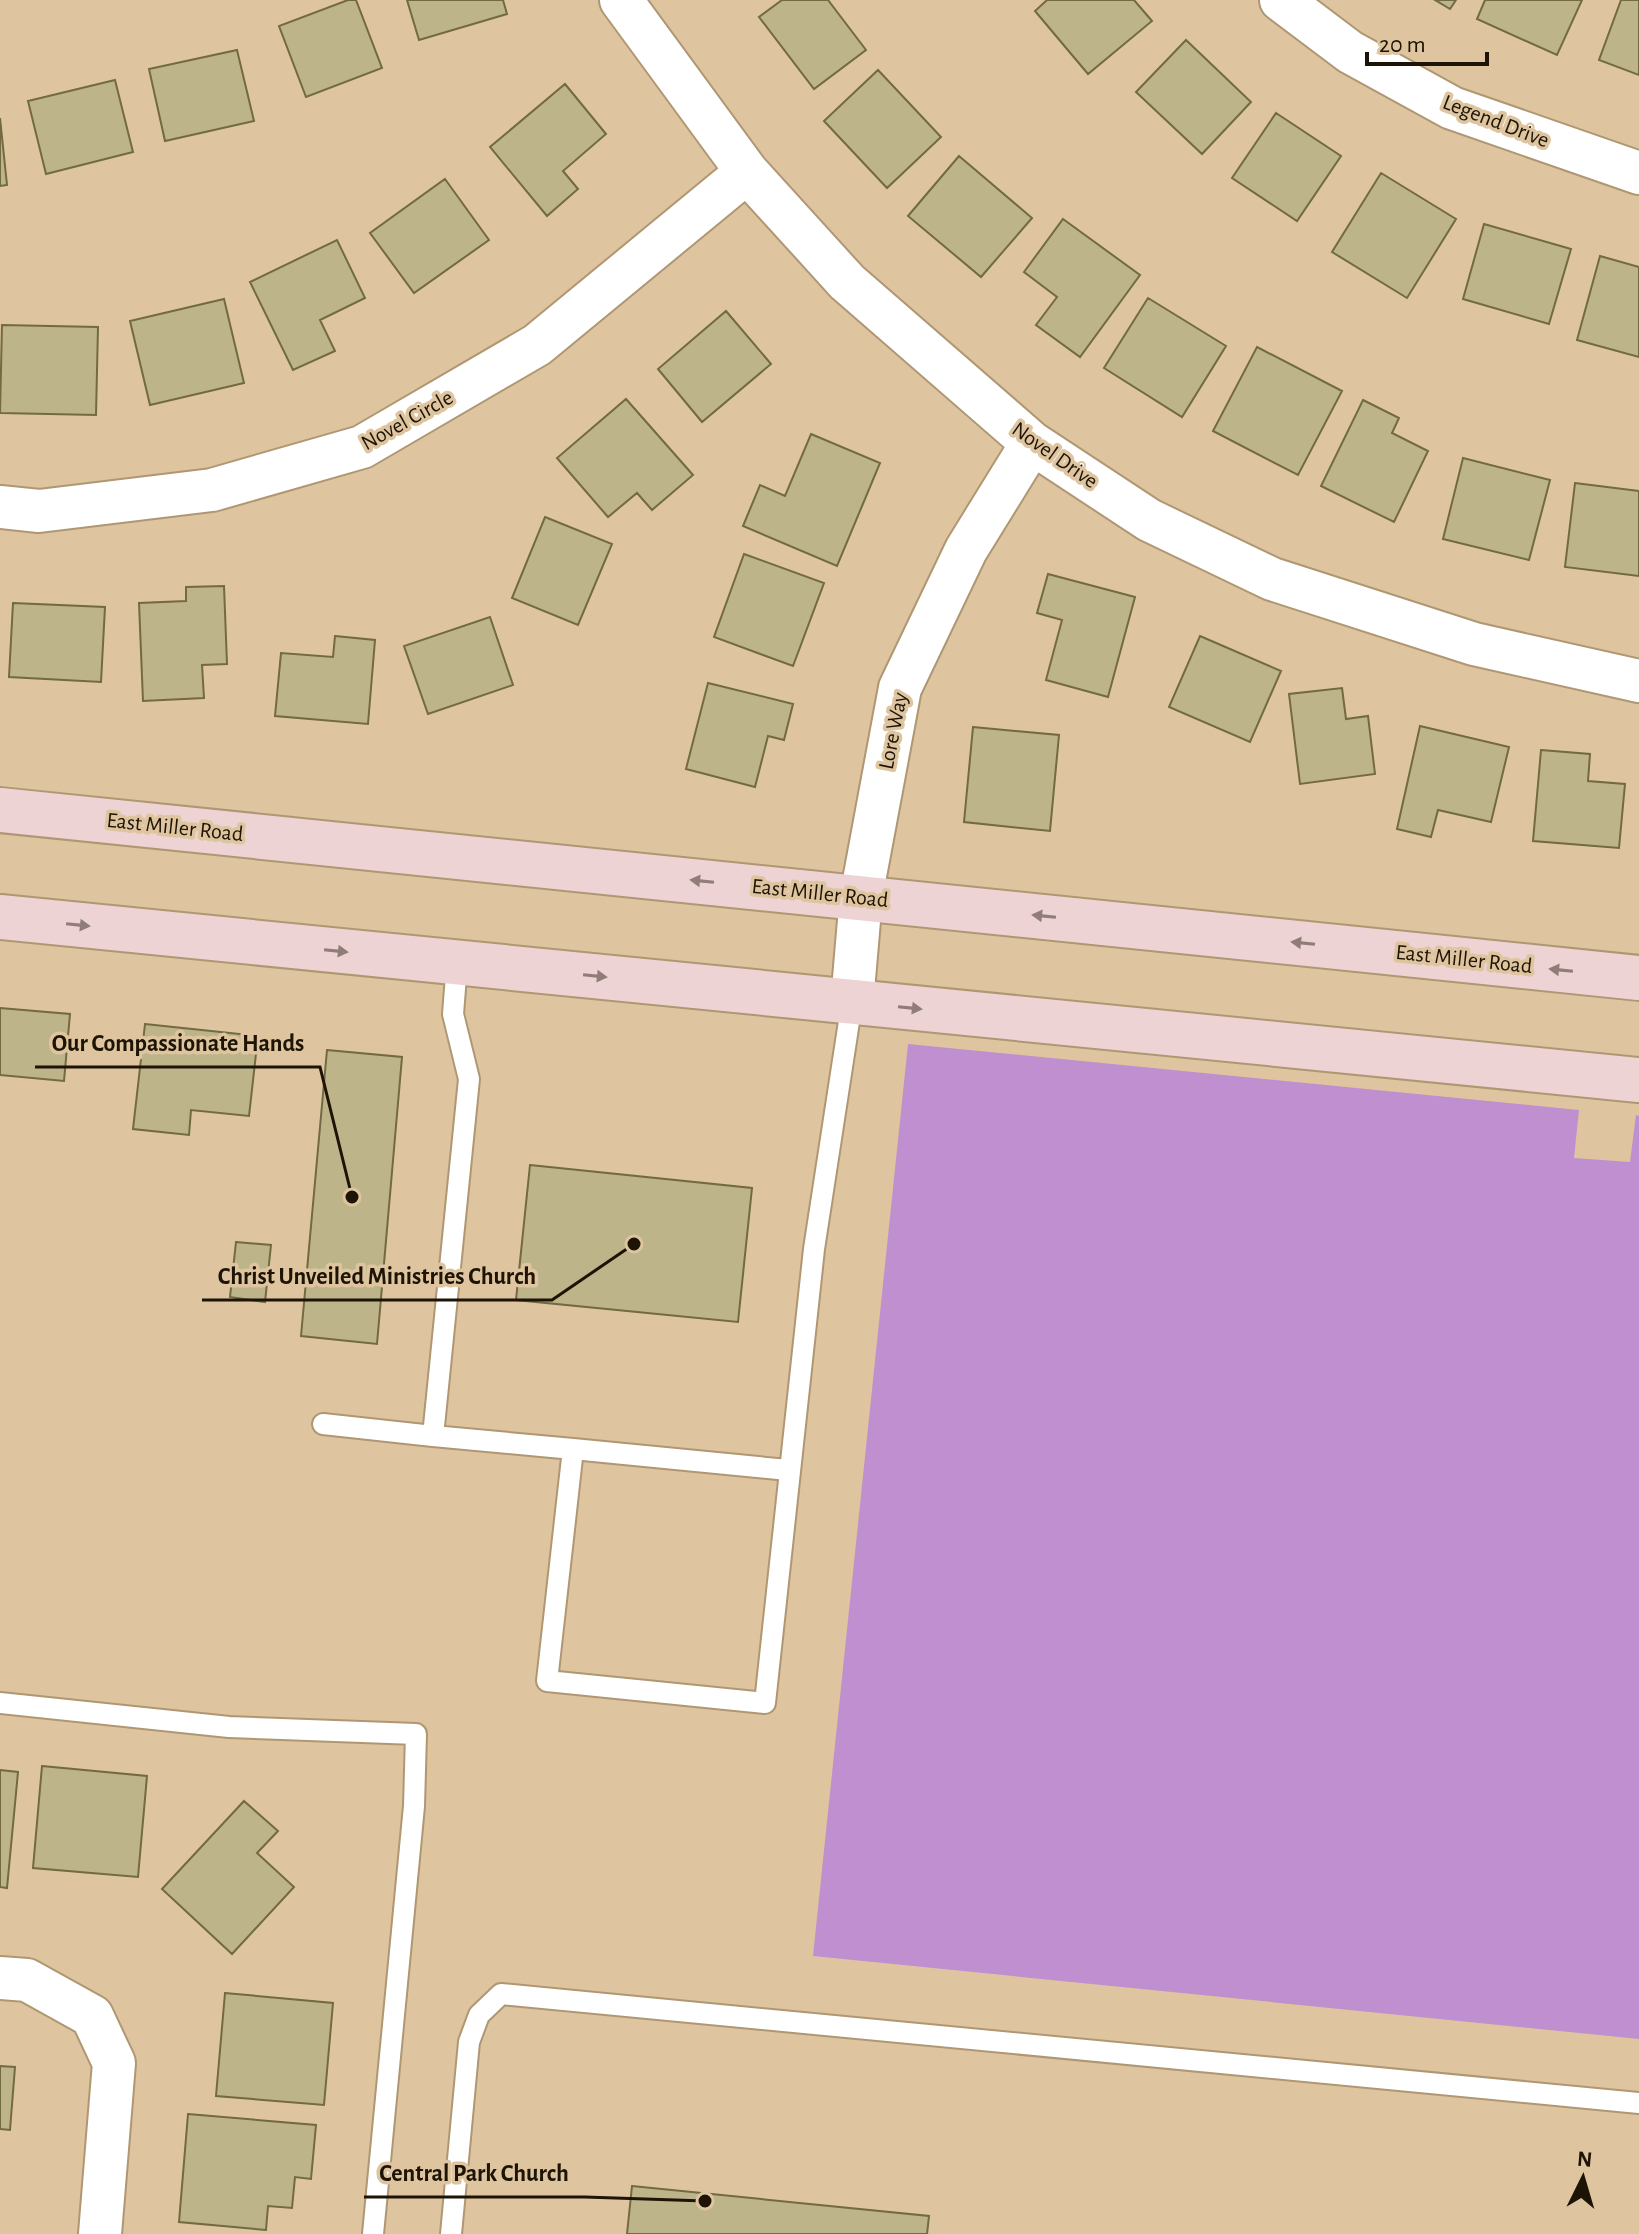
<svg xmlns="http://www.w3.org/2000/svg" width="1639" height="2234" font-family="'Alegreya Sans',sans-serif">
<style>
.green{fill:#c08fcf}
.building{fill:#bdb48a;stroke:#726a42;stroke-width:2}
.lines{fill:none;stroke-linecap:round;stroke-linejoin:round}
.service-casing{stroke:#af9773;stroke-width:24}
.minor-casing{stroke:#af9773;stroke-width:46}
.secondary-casing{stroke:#af9773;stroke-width:48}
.service{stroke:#fff;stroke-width:20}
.minor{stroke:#fff;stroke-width:42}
.secondary{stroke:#eed3d4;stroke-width:44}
.oneway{fill:#907d77}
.labels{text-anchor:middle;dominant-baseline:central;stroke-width:7;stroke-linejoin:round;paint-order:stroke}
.street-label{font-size:22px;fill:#1d1406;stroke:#dec59f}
.leader{fill:none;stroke:#1d1406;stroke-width:3}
.callout-dot{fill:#1d1406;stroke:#dec59f;stroke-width:3}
.callout-label{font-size:24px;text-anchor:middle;font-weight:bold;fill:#1d1406;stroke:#dec59f;stroke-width:7;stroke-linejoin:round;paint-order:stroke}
</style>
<rect width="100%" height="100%" fill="#dec59f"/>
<path class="green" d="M908,1044l671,66 -5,48 56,4 6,-47 3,1v923l-826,-83z"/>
<path class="building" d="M348,0h8l26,68 -76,29 -27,-71z
M407,0h96l4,14 -88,26z
M782,0h46l38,50 -52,39 -55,-72z
M1047,0h87l18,21 -64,53 -53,-63z
M1435,0h21l-6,9z
M1485,0h97l-25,55 -80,-36z
M1621,0h18v75l-40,-15z
M1186,40l65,62 -49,52 -66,-62z
M237,50l17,71 -89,20 -16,-72z
M878,70l63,67 -54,51 -63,-67z
M115,80l18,72 -87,22 -18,-73z
M565,84l41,50 -43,37 15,18 -31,27 -57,-69z
M1276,113l65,43 -44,65 -65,-43z
M0,118l7,67 -7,1z
M959,156l73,62 -51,59 -73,-61z
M1381,173l75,46 -49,79 -75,-46z
M445,179l44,61 -75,53 -44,-60z
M1063,219l77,56 -60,82 -44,-32 21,-28 -33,-25z
M1484,224l87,25 -22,75 -86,-25z
M337,240l28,58 -45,22 15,31 -42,19 -43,-88z
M1600,256l39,11v90l-62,-17z
M1148,298l78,48 -44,71 -78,-49z
M224,299l20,84 -94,22 -20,-84z
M726,311l45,53 -69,58 -44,-53z
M2,325l96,2 -2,88 -96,-2z
M1257,347l85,44 -44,84 -85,-44z
M626,399l67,76 -41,35 -15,-17 -29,24 -51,-59z
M1363,400l36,18 -7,15 36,18 -34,71 -73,-36z
M811,434l69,29 -43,103 -94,-40 17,-41 25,11z
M1463,458l87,22 -21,80 -86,-21z
M1575,483l64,8v85l-74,-9z
M545,517l67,27 -34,81 -66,-27z
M744,554l80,29 -31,83 -79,-29z
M1048,574l87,23 -27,100 -62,-17 16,-60 -25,-7z
M224,586l3,78 -25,1 2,33 -61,3 -4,-98 47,-2v-14z
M13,603l92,4 -4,75 -92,-5z
M490,617l23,68 -85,29 -24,-68z
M335,636l40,4 -7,84 -93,-8 6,-63 52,4z
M1200,636l81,35 -31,71 -81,-35z
M708,683l85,21 -9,36 -16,-4 -13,51 -69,-18z
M1342,688l4,31 22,-3 7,58 -75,10 -11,-90z
M1420,726l89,21 -18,75 -53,-12 -7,27 -34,-8z
M973,727l86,8 -9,96 -86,-9z
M1541,750l49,4 -2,27 37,3 -6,64 -86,-7z
M0,1008l70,6 -6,67 -64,-6z
M145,1024l113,12 -9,80 -58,-6 -2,25 -56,-6z
M327,1050l75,7 -25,287 -76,-8z
M530,1165l222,23 -14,134 -222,-22z
M236,1242l35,3 -6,57 -35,-5z
M42,1766l105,10 -9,101 -105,-9z
M0,1770l18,2 -11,116 -7,-1z
M244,1801l34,30 -21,22 37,34 -62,67 -70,-65z
M225,1993l108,10 -9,102 -108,-9z
M0,2066l15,1 -5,63 -10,-1z
M188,2114l128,11 -5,54 -16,-2 -3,31 -24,-2 -2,24 -87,-8z
M632,2186l297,30 -2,18h-300z"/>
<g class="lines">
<g class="service-casing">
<path id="service" d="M457,963l-4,51 16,65 -36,357 140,13 -26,232 218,22 49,-454 38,-247
M323,1424l110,12
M573,1449l215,21
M0,1703l229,24 187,7 -2,72 -41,428
M451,2234l18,-192 10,-27 22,-21 1138,109"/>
</g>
<g class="minor-casing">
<path id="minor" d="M621,0l126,172 100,110 185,161 117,77 123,59 202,65 165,37
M1281,0l69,52 102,56 187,65
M0,507l39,4 173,-21 150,-43 175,-102 210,-173
M852,1002l9,-105 39,-209 66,-138 66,-107
M0,1978l27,2 65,36 22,47 -14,171"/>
</g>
<g class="secondary-casing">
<path id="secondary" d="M0,810l1639,168
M0,917l1639,163"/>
</g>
<use href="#service" class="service"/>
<use href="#minor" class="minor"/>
<use href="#secondary" class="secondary"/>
</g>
<defs><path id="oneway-solid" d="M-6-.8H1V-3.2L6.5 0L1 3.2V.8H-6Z" transform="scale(2)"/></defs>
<g class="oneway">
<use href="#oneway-solid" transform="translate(702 881) rotate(-174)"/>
<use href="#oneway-solid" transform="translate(1044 916) rotate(-174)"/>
<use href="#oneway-solid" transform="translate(78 925) rotate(6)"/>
<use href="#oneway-solid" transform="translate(1303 943) rotate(-174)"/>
<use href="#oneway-solid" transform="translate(336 951) rotate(6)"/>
<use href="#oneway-solid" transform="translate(1561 970) rotate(-174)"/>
<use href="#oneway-solid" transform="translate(595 976) rotate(6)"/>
<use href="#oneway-solid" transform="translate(910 1008) rotate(6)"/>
</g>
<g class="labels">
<g class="street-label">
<text transform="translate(1496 121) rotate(21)">Legend Drive</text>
<text transform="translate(407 420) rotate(-29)">Novel Circle</text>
<text transform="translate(1055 455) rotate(35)">Novel Drive</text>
<text transform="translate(893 731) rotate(-79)">Lore Way</text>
<text transform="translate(175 827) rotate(6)">East Miller Road</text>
<text transform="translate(820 893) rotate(6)">East Miller Road</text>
<text transform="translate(1464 959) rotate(6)">East Miller Road</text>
</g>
</g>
<path class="leader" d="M352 1197L320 1067H35M634 1244L552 1300H202M705 2201L585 2197H364"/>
<g class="callout-dot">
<circle cx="352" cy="1197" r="8"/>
<circle cx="634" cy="1244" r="8"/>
<circle cx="705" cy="2201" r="8"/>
</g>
<g class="callout-label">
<text x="178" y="1051">Our Compassionate Hands</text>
<text x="377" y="1284">Christ Unveiled Ministries Church</text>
<text x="474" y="2181">Central Park Church</text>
</g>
<g transform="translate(1583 2178) rotate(5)" stroke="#dec59f" stroke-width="6" paint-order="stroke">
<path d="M0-6L14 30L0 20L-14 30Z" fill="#1d1406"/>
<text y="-12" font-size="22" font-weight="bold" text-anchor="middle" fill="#1d1406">N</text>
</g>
<path d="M1367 52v12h120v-12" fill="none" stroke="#1d1406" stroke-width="4"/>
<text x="1379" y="52" font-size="24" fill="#1d1406" stroke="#dec59f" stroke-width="6" paint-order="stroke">20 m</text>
</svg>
